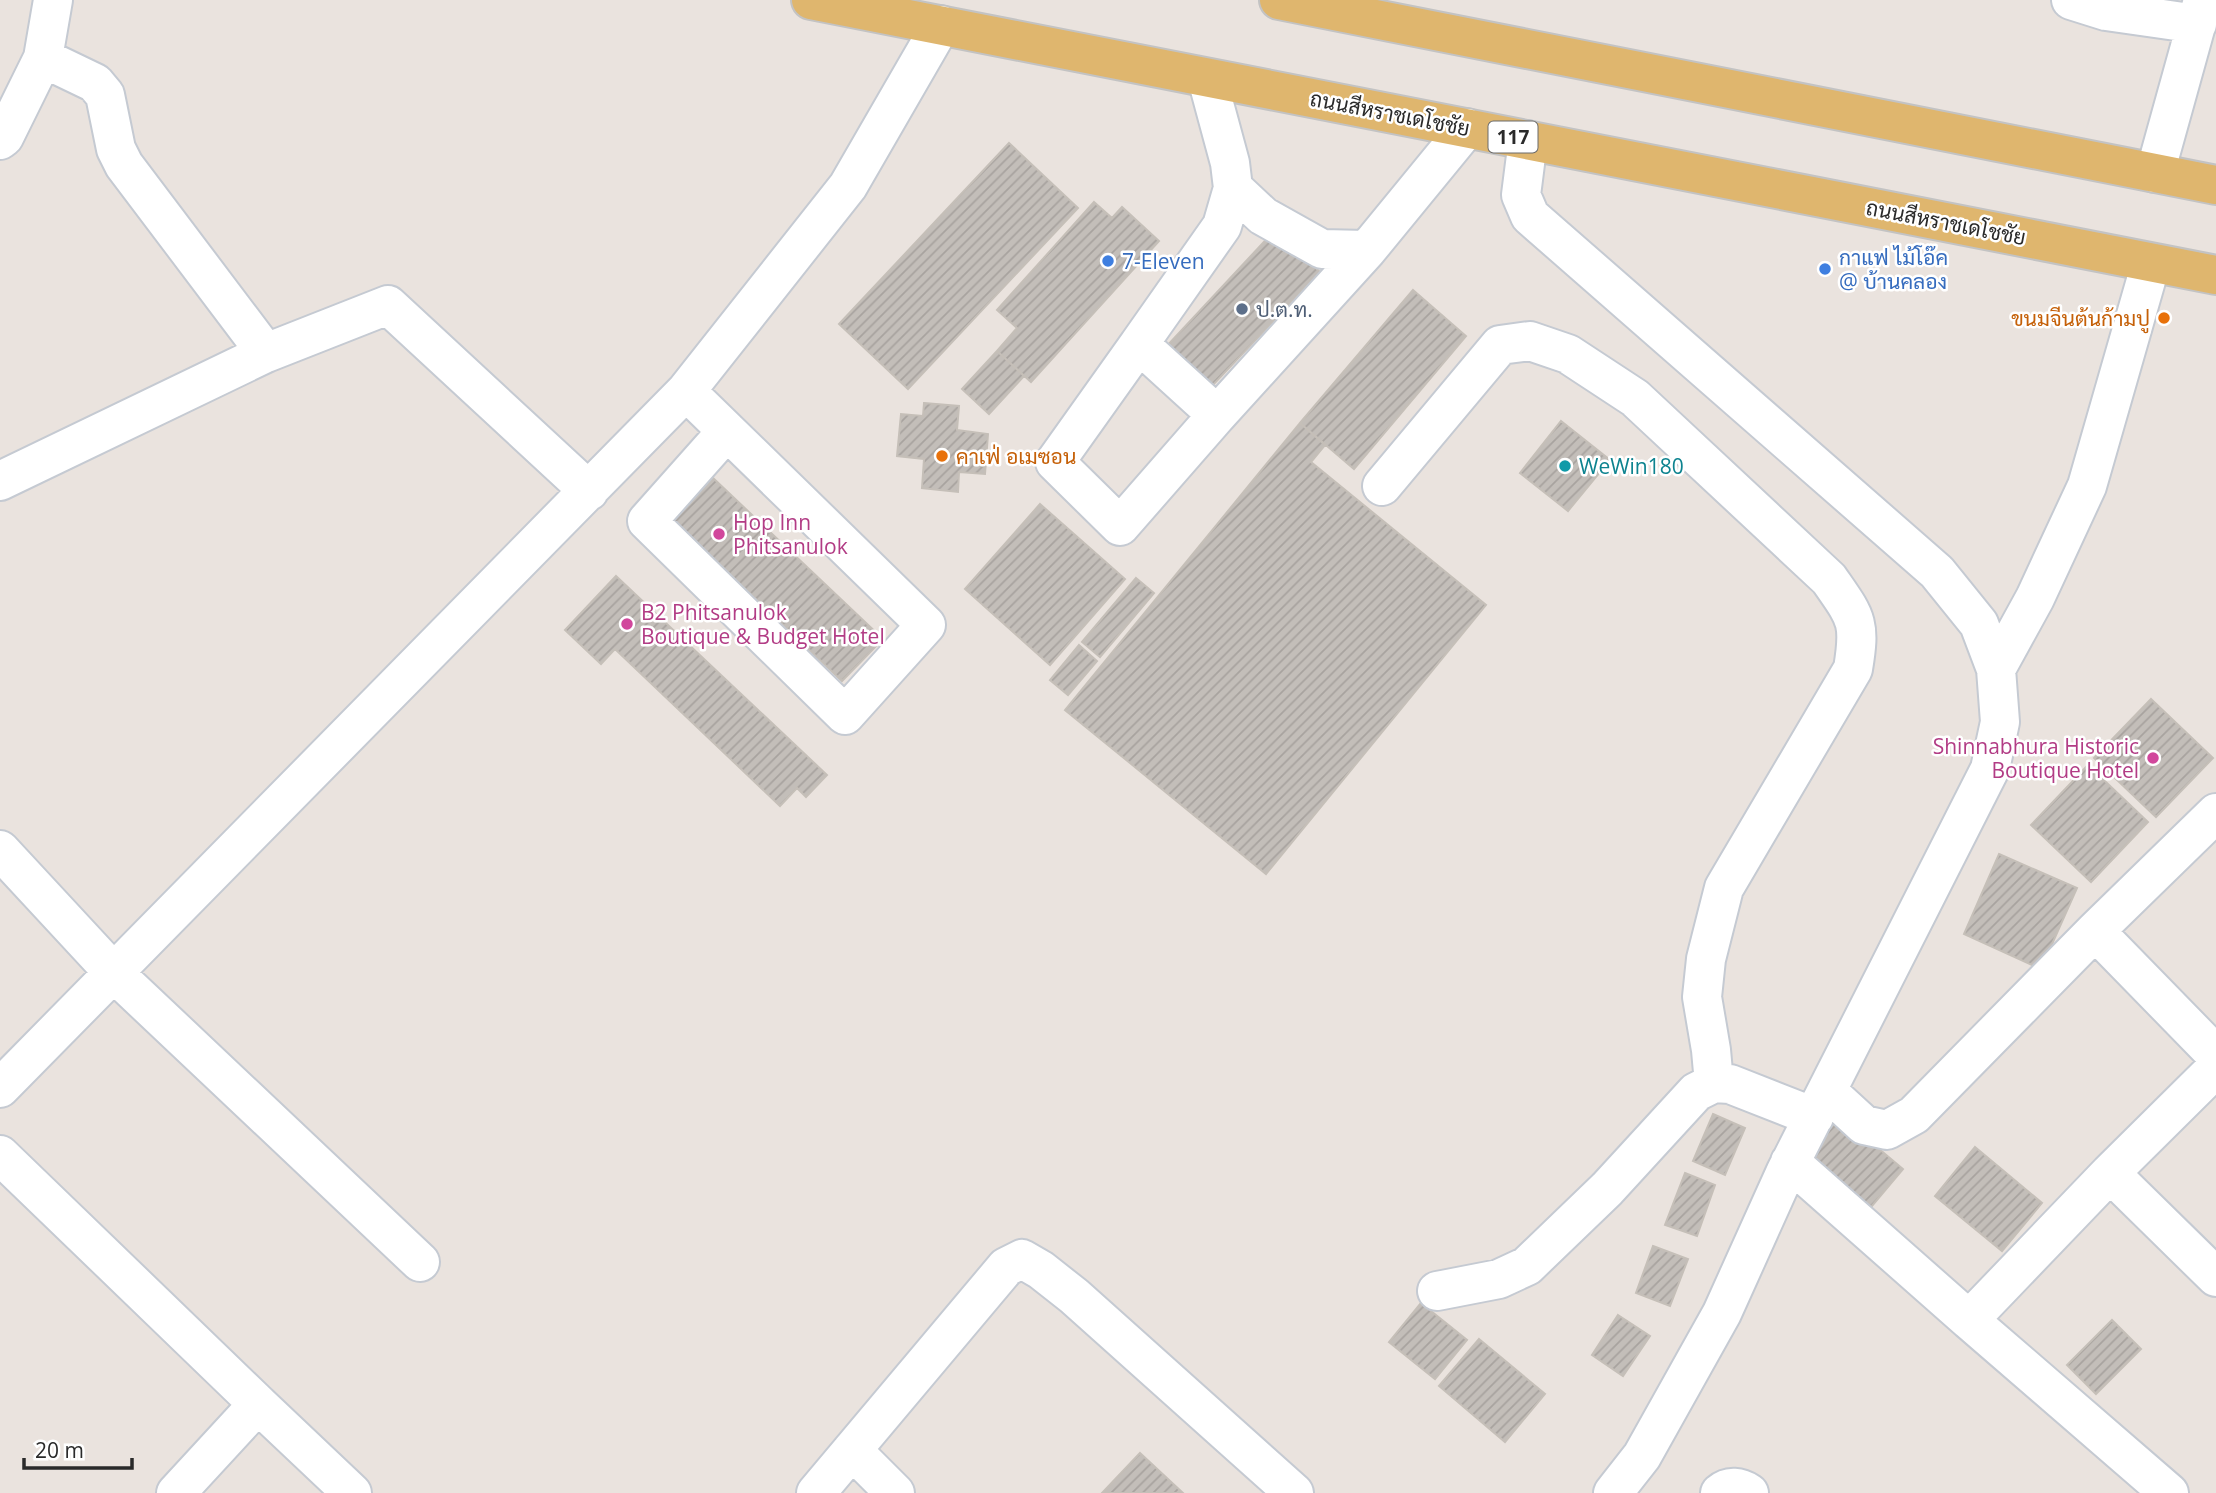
<svg xmlns="http://www.w3.org/2000/svg" width="2216" height="1493" font-family="'Open Sans',Sarabun,sans-serif">
<style>
.building{fill:url(#building-hatch);stroke:#c5bfb8;stroke-width:2}
.lines{fill:none;stroke-linecap:round;stroke-linejoin:round}
.minor-casing{stroke:#c5cad2;stroke-width:42}
.major-casing{stroke:#c3c3c3;stroke-width:42}
.minor{stroke:#fff;stroke-width:38}
.major{stroke:#dfb66e;stroke-width:38}
.shop-dot{fill:#3f7fe0;stroke:#fff;stroke-width:2.5}
.service-dot{fill:#5c6f8a;stroke:#fff;stroke-width:2.5}
.food-dot{fill:#e8710a;stroke:#fff;stroke-width:2.5}
.culture-dot{fill:#0f9aa8;stroke:#fff;stroke-width:2.5}
.hotel-dot{fill:#d1479c;stroke:#fff;stroke-width:2.5}
.labels{text-anchor:middle;dominant-baseline:central;stroke-width:5;stroke-linejoin:round;paint-order:stroke}
.shield{fill:#fff;stroke:#6a6a6a;stroke-width:2}
.shield-label{font-size:19px;font-weight:bold;fill:#2a2a2a}
.street-label{font-size:21px;fill:#2a2a2a;stroke:#fff}
.shop-label{font-size:21px;fill:#366cbe;stroke:#fff;text-anchor:start}
.service-label{font-size:21px;fill:#4e5e75;stroke:#fff;text-anchor:start}
.food-label{font-size:21px;fill:#c56008;stroke:#fff;text-anchor:end}
.culture-label{font-size:21px;fill:#0d838f;stroke:#fff;text-anchor:start}
.hotel-label{font-size:21px;fill:#b23c85;stroke:#fff;text-anchor:start}
</style>
<defs>
<pattern id="building-hatch" width="6" height="6" patternUnits="userSpaceOnUse" patternTransform="scale(1.75)"><rect width="6" height="6" fill="#c3beb9"/><path d="M-1 1l2-2M0 6l6-6M5 7l2-2" fill="none" stroke="#a8a39f"/></pattern>
</defs>
<rect width="100%" height="100%" fill="#eae3de"/>
<path class="building" d="M1009,143l69,65 -170,181 -69,-65z
M1094,202l18,16 10,-11 37,34 -128,141 -34,-31 20,-23 -20,-18z
M1275,230l45,42 -111,117 -44,-41z
M1413,290l53,46 -112,133 -54,-46z
M997,351l27,25 -35,38 -27,-25z
M924,403l35,3 -2,24 31,4 -3,40 -26,-2 -1,20 -36,-4 2,-29 -27,-3 4,-42 22,2z
M1561,421l49,39 -42,51 -48,-38z
M1300,423l25,22 -14,17 175,143 -220,269 -201,-164z
M712,477l171,162 -41,42 -170,-162z
M1040,504l85,75 -75,86 -85,-76z
M616,576l211,199 -21,22 -9,-9 -17,18 -165,-157 -14,15 -36,-34z
M1136,578l18,15 -54,64 -18,-15z
M1079,645l18,16 -29,34 -18,-15z
M2151,699l62,59 -57,59 -62,-59z
M2088,765l60,57 -57,60 -60,-57z
M1999,854l78,34 -36,81 -77,-35z
M1713,1114l32,14 -20,47 -32,-14z
M1840,1116l63,53 -37,44 -63,-53z
M1975,1147l67,56 -40,48 -67,-55z
M1685,1173l30,12 -18,51 -32,-11z
M1653,1246l35,13 -18,47 -34,-13z
M1421,1303l46,37 -32,39 -46,-37z
M1618,1315l32,21 -27,40 -31,-21z
M2112,1320l29,29 -45,45 -29,-29z
M1479,1339l66,55 -40,48 -66,-56z
M1140,1453l43,40h-81z"/>
<g class="lines">
<g class="minor-casing">
<path id="minor" d="M2071,0l35,11 91,13
M43,58l52,25 10,12 11,54 8,16 142,188
M1207,78l23,85 3,25 -11,38 -83,118 78,71 150,-165 100,-122
M0,140l4,-3 39,-79 10,-58
M1528,140l-7,55 9,21 407,356 42,52 17,45 4,53 -10,47 -204,402 -64,142 -80,143 -29,37
M2155,173l48,-173
M1233,188l30,28 59,33 45,1
M1139,344l-84,118 65,64 97,-111
M686,391l240,234 -81,90 -198,-194 80,-90
M0,481l266,-128 122,-48 201,186
M1382,486l118,-141 30,-4 38,13 67,44 194,181c27,39 32,42 24,90l-129,219 -18,71 -4,38 9,53 3,33
M1996,669l39,-71 52,-112 64,-223
M0,850l114,123 306,289
M2095,931l121,124
M0,1088l686,-697 162,-205 93,-161
M1827,1091l37,34 23,5 27,-15 181,-184 121,-118
M0,1155l258,249 -82,89
M1790,1162l179,158
M2110,1173l106,104
M1437,1291l62,-12 28,-13 80,-77 89,-97 18,-9 16,1 84,33
M258,1404l94,89
M852,1450l43,43
M816,1493l190,-226 16,-8 19,11 33,26 220,197
M1720,1493c9,-8 20,-6 29,0
M2169,1493l-200,-173 141,-147 106,-105"/>
</g>
<g class="major-casing">
<path id="major" d="M811,0l1405,275
M1279,0l937,185"/>
</g>
<use href="#minor" class="minor"/>
<use href="#major" class="major"/>
</g>
<g class="shop-dot">
<circle cx="1108" cy="261" r="7"/>
<circle cx="1825" cy="269" r="7"/>
</g>
<circle class="service-dot" cx="1242" cy="309" r="7"/>
<g class="food-dot">
<circle cx="2164" cy="318" r="7"/>
<circle cx="942" cy="456" r="7"/>
</g>
<circle class="culture-dot" cx="1565" cy="466" r="7"/>
<g class="hotel-dot">
<circle cx="719" cy="534" r="7"/>
<circle cx="627" cy="624" r="7"/>
<circle cx="2153" cy="758" r="7"/>
</g>
<g class="labels">
<rect class="shield" x="1488.5" y="121.5" width="49" height="31" rx="5"/>
<g class="shield-label">
<text x="1513" y="137">117</text>
</g>
<g class="street-label">
<text transform="translate(1390 113) rotate(11)">ถนนสีหราชเดโชชัย</text>
<text transform="translate(1946 222) rotate(11)">ถนนสีหราชเดโชชัย</text>
</g>
<g class="shop-label">
<text x="1839" y="257">กาแฟ ไม้โอ๊ค<tspan x="1839" dy="24">@ บ้านคลอง</tspan></text>
<text x="1122" y="261">7-Eleven</text>
</g>
<g class="service-label">
<text x="1256" y="309">ป.ต.ท.</text>
</g>
<g class="food-label">
<text x="2150" y="318">ขนมจีนต้นก้ามปู</text>
<text x="956" y="456" text-anchor="start">คาเฟ่ อเมซอน</text>
</g>
<g class="culture-label">
<text x="1579" y="466">WeWin180</text>
</g>
<g class="hotel-label">
<text x="733" y="522">Hop Inn<tspan x="733" dy="24">Phitsanulok</tspan></text>
<text x="641" y="612">B2 Phitsanulok<tspan x="641" dy="24">Boutique &amp; Budget Hotel</tspan></text>
<text x="2139" y="746" text-anchor="end">Shinnabhura Historic<tspan x="2139" dy="24">Boutique Hotel</tspan></text>
</g>
</g>
<path d="M24 1458v10h108v-10" fill="none" stroke="#2a2a2a" stroke-width="3.5"/>
<text x="35" y="1458" font-size="21" fill="#2a2a2a" stroke="#ffffff" stroke-width="5" paint-order="stroke">20 m</text>
</svg>
